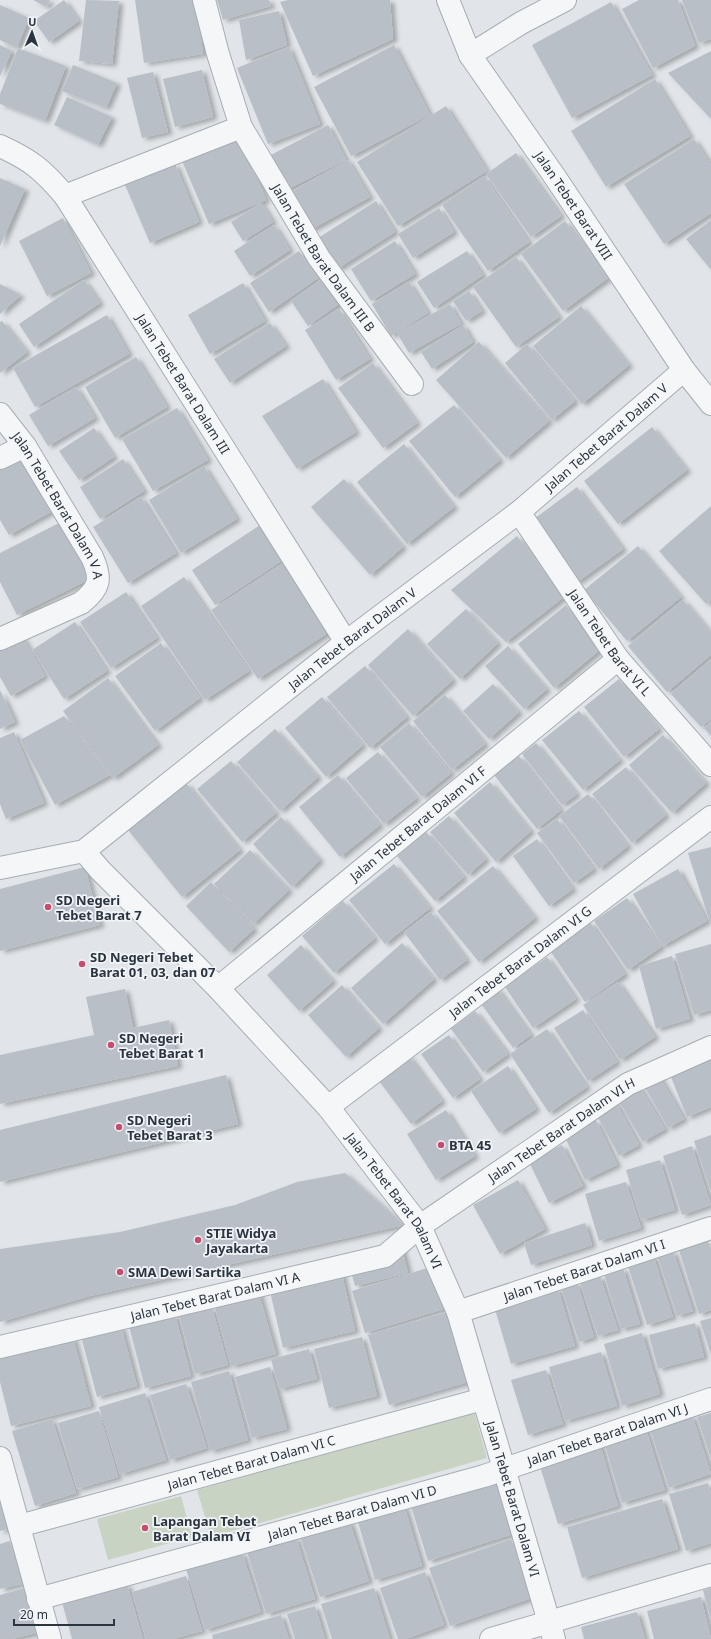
<svg xmlns="http://www.w3.org/2000/svg" width="711" height="1639" font-family="'Noto Sans',sans-serif">
<style>
.green{fill:#c9d3c3}
.building{fill:#b9bfc6;filter:url(#shadow)}
.lines{fill:none;stroke-linecap:round;stroke-linejoin:round}
.minor-casing{stroke:#a6adb3;stroke-width:24}
.minor{stroke:#f4f6f8;stroke-width:22}
.poi-dot{fill:#c74d6e;stroke:#f1f4f7;stroke-width:1.5}
.labels{text-anchor:middle;dominant-baseline:central;stroke-width:3.5;stroke-linejoin:round;paint-order:stroke}
.street-label{font-size:13px;fill:#2a3540;stroke:#f1f4f7}
.poi-label{font-size:13px;font-weight:bold;fill:#2a3540;stroke:#f1f4f7;text-anchor:start}
</style>
<defs>
<filter id="shadow"><feDropShadow dx="4.5" dy="2.5" stdDeviation="2" flood-color="#0004"/></filter>
</defs>
<rect width="100%" height="100%" fill="#e1e5e9"/>
<path class="green" d="M474,1411l13,47 -276,79 -14,-47z
M181,1496l11,41 -84,23 -11,-41z"/>
<path class="building" d="M33,0h17l-3,7z
M64,0l15,21 -30,21 -15,-21z
M86,0l33,1 -7,63 -33,-3z
M135,0h61l7,54 -59,9z
M217,0h52l2,6 -48,14z
M288,0h102l3,39 -80,37 -33,-74z
M639,0h39l17,46 -42,22 -31,-59z
M682,0h29v39l-12,4z
M611,2l41,73 -80,43 -40,-73z
M0,5l29,13 -12,30 -17,-8z
M279,11l8,34 -41,15 -7,-40z
M0,45l12,6 -12,25z
M394,45l36,70 -79,41 -37,-69z
M289,47l31,77 -52,20 -31,-76z
M18,48l48,18 -21,55 -45,-17v-10z
M711,51v68l-43,-46z
M73,65l44,18 -11,25 -44,-17z
M202,70l11,47 -38,10 -12,-48z
M153,72l15,60 -26,6 -15,-60z
M655,79l35,57 -84,51 -35,-56z
M67,97l45,20 -14,28 -44,-20z
M446,106l41,65 -89,55 -41,-64z
M328,125l18,35 -60,30 -17,-34z
M240,138l26,62 -57,24 -27,-63z
M694,139l17,26v48l-47,31 -40,-60z
M516,153l45,63 -30,21 -45,-63z
M348,160l22,37 -60,33 -21,-37z
M175,164l24,58 -49,21 -25,-58z
M484,176l45,66 -41,29 -46,-66z
M0,178l25,11 -25,57z
M376,201l19,31 -58,37 -19,-31z
M261,203l12,19 -30,19 -12,-19z
M439,208l15,24 -41,26 -15,-24z
M63,218l28,55 -44,23 -28,-55z
M711,220v50l-25,-31z
M565,221l43,57 -45,33 -42,-57z
M274,225l16,25 -40,26 -16,-25z
M395,241l20,33 -44,27 -20,-32z
M299,251l19,27 -49,34 -19,-29z
M467,251l16,24 -49,33 -17,-26z
M516,257l43,60 -43,30 -43,-60z
M325,277l18,24 -35,25 -17,-25z
M84,280l16,23 -66,44 -15,-23z
M409,282l19,31 -37,23 -19,-32z
M243,283l22,38 -55,33 -22,-39z
M0,284l21,11 -21,19z
M469,291l13,20 -16,10 -13,-20z
M450,304l11,20 -52,29 -12,-20z
M581,306l48,59 -47,39 -49,-58z
M339,309l31,50 -34,21 -31,-50z
M107,315l22,39 -94,53 -22,-39z
M2,321l25,31 -27,21v-51z
M270,323l16,23 -56,37 -16,-24z
M463,325l10,17 -41,27 -11,-17z
M479,342l70,79 -43,37 -70,-78z
M527,344l48,57 -23,19 -47,-57z
M136,357l31,50 -52,31 -30,-51z
M373,363l44,60 -34,25 -45,-60z
M323,379l33,53 -59,37 -35,-53z
M76,387l19,31 -47,28 -19,-31z
M454,405l46,55 -45,37 -46,-56z
M177,408l31,52 -55,31 -31,-52z
M652,427l35,43 -69,54 -34,-43z
M94,428l20,29 -35,23 -20,-29z
M404,444l50,63 -47,37 -50,-62z
M27,452l31,56 -49,27 -9,-15v-53z
M123,459l21,32 -44,28 -20,-32z
M204,466l33,53 -56,34 -32,-53z
M344,479l59,68 -33,28 -59,-68z
M577,487l46,62 -47,34 -46,-61z
M141,497l35,56 -48,30 -35,-56z
M711,506v94l-5,4 -47,-53z
M65,520l29,57 -77,38 -17,-33v-29z
M263,523l23,35 -71,47 -23,-35z
M517,536l47,61 -58,45 -55,-52z
M638,546l43,51 -54,44 -43,-51z
M283,563l46,69 -71,47 -47,-69z
M184,577l65,94 -44,29 -64,-94z
M126,592l31,46 -46,30 -31,-46z
M683,600l28,33v22l-44,37 -39,-46z
M566,605l36,43 -48,40 -36,-44z
M466,609l32,34 -38,36 -33,-35z
M75,622l32,49 -43,28 -32,-49z
M408,629l45,51 -40,36 -45,-51z
M21,635l24,41 -34,20 -11,-19v-30z
M161,643l39,55 -45,33 -40,-55z
M508,646l39,43 -23,20 -39,-43z
M711,659v60l-10,8 -30,-33z
M365,666l42,51 -37,31 -43,-51z
M108,678l50,67 -45,33 -50,-67z
M619,679l40,50 -35,28 -40,-50z
M493,684l26,28 -30,27 -26,-28z
M0,690l15,32 -15,7z
M445,695l40,49 -33,26 -39,-49z
M322,697l41,48 -37,32 -41,-49z
M579,711l41,49 -37,30 -41,-50z
M64,716l46,59 -55,30 -35,-65z
M711,721v15l-7,-8z
M409,723l42,50 -29,24 -42,-50z
M275,729l43,48 -38,34 -43,-49z
M14,732l30,71 -38,16 -6,-15v-66z
M663,735l43,48 -34,30 -43,-48z
M536,743l41,51 -15,11 -40,-51z
M378,752l39,46 -33,26 -38,-46z
M519,756l42,54 -24,19 -43,-54z
M231,761l45,52 -34,29 -45,-53z
M626,767l40,48 -34,28 -40,-49z
M338,775l42,50 -40,32 -41,-50z
M490,782l41,49 -35,31 -42,-49z
M186,783l54,67 -58,47 -54,-67z
M588,794l40,52 -29,23 -40,-53z
M449,816l37,43 -18,16 -38,-43z
M281,817l39,43 -28,27 -39,-43z
M557,819l37,50 -20,14 -37,-50z
M426,832l38,45 -29,24 -38,-45z
M537,839l36,50 -24,17 -36,-50z
M711,847v79l-23,-73z
M250,850l39,40 -36,34 -39,-40z
M394,864l36,44 -45,36 -36,-44z
M493,866l42,52 -56,44 -42,-51z
M85,867l15,58 -100,26v-62z
M678,869l29,52 -45,25 -29,-52z
M211,882l43,47 -25,23 -43,-46z
M627,898l34,49 -33,23 -34,-49z
M343,901l32,37 -41,35 -32,-37z
M431,912l36,48 -27,20 -36,-48z
M590,922l35,52 -40,28 -36,-53z
M402,943l32,36 -51,45 -32,-36z
M711,944v66l-17,5 -19,-61z
M301,945l32,36 -34,30 -32,-36z
M672,956l18,63 -34,10 -17,-63z
M547,957l29,42 -43,29 -28,-41z
M618,982l37,55 -35,23 -37,-55z
M342,985l37,43 -33,29 -38,-42z
M497,988l34,47 -18,13 -34,-47z
M125,989l8,39 36,-8 9,46 -178,38v-49l94,-20 -8,-38z
M583,1010l34,52 -29,19 -34,-53z
M475,1011l33,43 -25,18 -32,-43z
M547,1029l40,58 -38,26 -39,-59z
M449,1035l31,44 -27,19 -32,-44z
M408,1055l34,46 -31,23 -34,-46z
M711,1055v52l-24,10 -18,-45z
M508,1066l28,43 -37,24 -28,-42z
M226,1075l12,49 -238,58v-52z
M659,1076l25,43 -16,9 -25,-44z
M639,1086l26,43 -22,13 -25,-42z
M615,1101l24,44 -20,11 -24,-44z
M446,1110l29,46 -39,24 -29,-46z
M596,1120l21,45 -32,15 -21,-45z
M711,1135v57l-17,-51z
M562,1145l21,41 -34,17 -20,-41z
M692,1146l19,59 -29,10 -19,-59z
M660,1160l15,50 -34,10 -15,-50z
M345,1173l59,52 -314,71 -90,26v-73l120,-17 115,-27 62,-23z
M518,1180l27,49 -45,25 -27,-49z
M626,1182l15,46 -42,13 -14,-47z
M585,1223l7,22 -61,20 -7,-22z
M708,1241l3,8v61l-12,4 -20,-64z
M401,1245l7,28 -53,13 -8,-29z
M673,1251l20,60 -16,5 -20,-61z
M653,1255l20,62 -26,8 -20,-62z
M434,1266l13,42 -82,25 -13,-42z
M623,1268l17,56 -19,5 -17,-55z
M341,1270l14,61 -72,17 -14,-61z
M600,1276l18,54 -20,6 -18,-54z
M577,1282l17,55 -15,5 -18,-55z
M558,1288l17,58 -64,18 -17,-58z
M258,1290l18,64 -45,12 -18,-65z
M212,1307l16,58 -33,9 -16,-58z
M454,1310l21,70 -86,25 -21,-70z
M175,1314l16,62 -46,12 -16,-62z
M711,1318v37l-11,-34z
M695,1323l9,34 -46,12 -9,-34z
M121,1326l16,60 -40,11 -16,-61z
M642,1333l18,61 -38,12 -18,-62z
M73,1337l18,69 -80,20 -11,-44v-26z
M362,1337l15,59 -48,12 -15,-59z
M309,1349l8,30 -38,10 -8,-30z
M601,1352l16,54 -52,15 -16,-54z
M270,1367l17,62 -35,9 -17,-61z
M546,1370l17,54 -35,11 -17,-55z
M229,1371l19,69 -38,11 -19,-69z
M186,1384l21,64 -37,12 -20,-65z
M145,1393l21,67 -46,14 -21,-67z
M99,1411l19,66 -41,12 -19,-66z
M711,1413v46l-14,-42z
M692,1415l19,59 -42,14 -19,-59z
M52,1419l24,74 -41,13 -23,-75z
M644,1423l21,67 -43,13 -20,-67z
M599,1441l19,65 -60,18 -20,-64z
M498,1475l18,58 -88,28 -18,-58z
M708,1483l3,11v49l-25,8 -17,-57z
M0,1492l10,36 -10,3z
M662,1499l16,50 -96,29 -15,-51z
M404,1505l18,61 -47,14 -18,-61z
M349,1520l20,61 -49,16 -20,-61z
M296,1537l19,62 -49,15 -19,-62z
M511,1539l21,59 -82,28 -21,-58z
M10,1541l12,43 -22,5v-45z
M242,1552l19,60 -56,18 -19,-61z
M425,1572l19,53 -38,14h-8l-18,-51z
M186,1576l16,55 -29,8h-27l-14,-47z
M127,1584l16,55h-71l-10,-37z
M28,1587l12,45 -28,7h-12v-44z
M374,1588l16,51h-58l-11,-35z
M711,1588v29h-1l-7,-27z
M701,1597l10,42h-57l-7,-28z
M315,1606l10,33h-30l-8,-25z
M637,1612l8,27h-61l-3,-12z
M281,1615l8,24h-76l-1,-4z"/>
<g class="lines">
<g class="minor-casing">
<g id="minor">
<path id="s1" d="M204,0l14,54 23,73 78,131 93,126"/>
<path id="s2" d="M448,0l22,55 85,122 129,193 27,34"/>
<path d="M470,55l51,-32 44,-23"/>
<path id="s3" d="M0,146c31,14 43,24 65,50l281,446"/>
<path d="M65,196l176,-69"/>
<path id="s4" d="M0,414l25,32 67,111c10,22 8,31 -11,46l-81,36"/>
<path d="M0,458l25,-12"/>
<path id="s5" d="M519,512l99,147 93,106"/>
<path id="s6" d="M84,851l16,19 118,118 110,119 92,119 38,86 96,327"/>
<path id="s7" d="M0,868l84,-17 262,-209 173,-130 165,-142"/>
<path id="s8" d="M218,988l400,-329"/>
<path id="s9" d="M328,1107l383,-290"/>
<path id="s10" d="M458,1312l253,-84"/>
<path id="s11" d="M0,1347l385,-91 35,-30 208,-142 83,-37"/>
<path d="M0,1458l50,181"/>
<path id="s12" d="M19,1526l464,-127"/>
<path id="s13" d="M38,1599l446,-123 227,-77"/>
<path d="M491,1639l220,-64"/>
</g>
</g>
<use href="#minor" class="minor"/>
</g>
<g class="poi-dot">
<circle cx="48" cy="907" r="4"/>
<circle cx="82" cy="964" r="4"/>
<circle cx="111" cy="1045" r="4"/>
<circle cx="119" cy="1127" r="4"/>
<circle cx="441" cy="1145" r="4"/>
<circle cx="198" cy="1240" r="4"/>
<circle cx="120" cy="1272" r="4"/>
<circle cx="145" cy="1528" r="4"/>
</g>
<g class="labels">
<g class="street-label">
<text stroke="none"><textPath href="#s2" startOffset="242">Jalan Tebet Barat VIII</textPath></text>
<text stroke="none"><textPath href="#s1" startOffset="287">Jalan Tebet Barat Dalam III B</textPath></text>
<text stroke="none"><textPath href="#s3" startOffset="305">Jalan Tebet Barat Dalam III</textPath></text>
<text stroke="none"><textPath href="#s7" startOffset="752">Jalan Tebet Barat Dalam V</textPath></text>
<text stroke="none"><textPath href="#s4" startOffset="109">Jalan Tebet Barat Dalam V A</textPath></text>
<text stroke="none"><textPath href="#s7" startOffset="428">Jalan Tebet Barat Dalam V</textPath></text>
<text stroke="none"><textPath href="#s5" startOffset="159">Jalan Tebet Barat VI L</textPath></text>
<text stroke="none"><textPath href="#s8" startOffset="259">Jalan Tebet Barat Dalam VI F</textPath></text>
<text stroke="none"><textPath href="#s9" startOffset="241">Jalan Tebet Barat Dalam VI G</textPath></text>
<text stroke="none"><textPath href="#s11" startOffset="613">Jalan Tebet Barat Dalam VI H</textPath></text>
<text stroke="none"><textPath href="#s6" startOffset="469">Jalan Tebet Barat Dalam VI</textPath></text>
<text stroke="none"><textPath href="#s10" startOffset="133">Jalan Tebet Barat Dalam VI I</textPath></text>
<text stroke="none"><textPath href="#s11" startOffset="221">Jalan Tebet Barat Dalam VI A</textPath></text>
<text stroke="none"><textPath href="#s13" startOffset="593">Jalan Tebet Barat Dalam VI J</textPath></text>
<text stroke="none"><textPath href="#s12" startOffset="241">Jalan Tebet Barat Dalam VI C</textPath></text>
<text stroke="none"><textPath href="#s6" startOffset="793">Jalan Tebet Barat Dalam VI</textPath></text>
<text stroke="none"><textPath href="#s13" startOffset="326">Jalan Tebet Barat Dalam VI D</textPath></text>
</g>
<g class="poi-label">
<text x="56" y="900">SD Negeri<tspan x="56" dy="15">Tebet Barat 7</tspan></text>
<text x="90" y="957">SD Negeri Tebet<tspan x="90" dy="15">Barat 01, 03, dan 07</tspan></text>
<text x="119" y="1038">SD Negeri<tspan x="119" dy="15">Tebet Barat 1</tspan></text>
<text x="127" y="1120">SD Negeri<tspan x="127" dy="15">Tebet Barat 3</tspan></text>
<text x="449" y="1145">BTA 45</text>
<text x="206" y="1233">STIE Widya<tspan x="206" dy="15">Jayakarta</tspan></text>
<text x="128" y="1272">SMA Dewi Sartika</text>
<text x="153" y="1521">Lapangan Tebet<tspan x="153" dy="15">Barat Dalam VI</tspan></text>
</g>
</g>
<g transform="translate(32 32) rotate(2)" stroke="#f1f4f7" stroke-width="3" paint-order="stroke">
<path d="M0-3L7 15L0 10L-7 15Z" fill="#2a3540"/>
<text y="-6" font-size="11" font-weight="bold" text-anchor="middle" fill="#2a3540">U</text>
</g>
<path d="M14 1619v6h100v-6" fill="none" stroke="#2a3540" stroke-width="2"/>
<text x="20" y="1619" font-size="12" fill="#2a3540" stroke="#f1f4f7" stroke-width="3" paint-order="stroke">20 m</text>
</svg>
